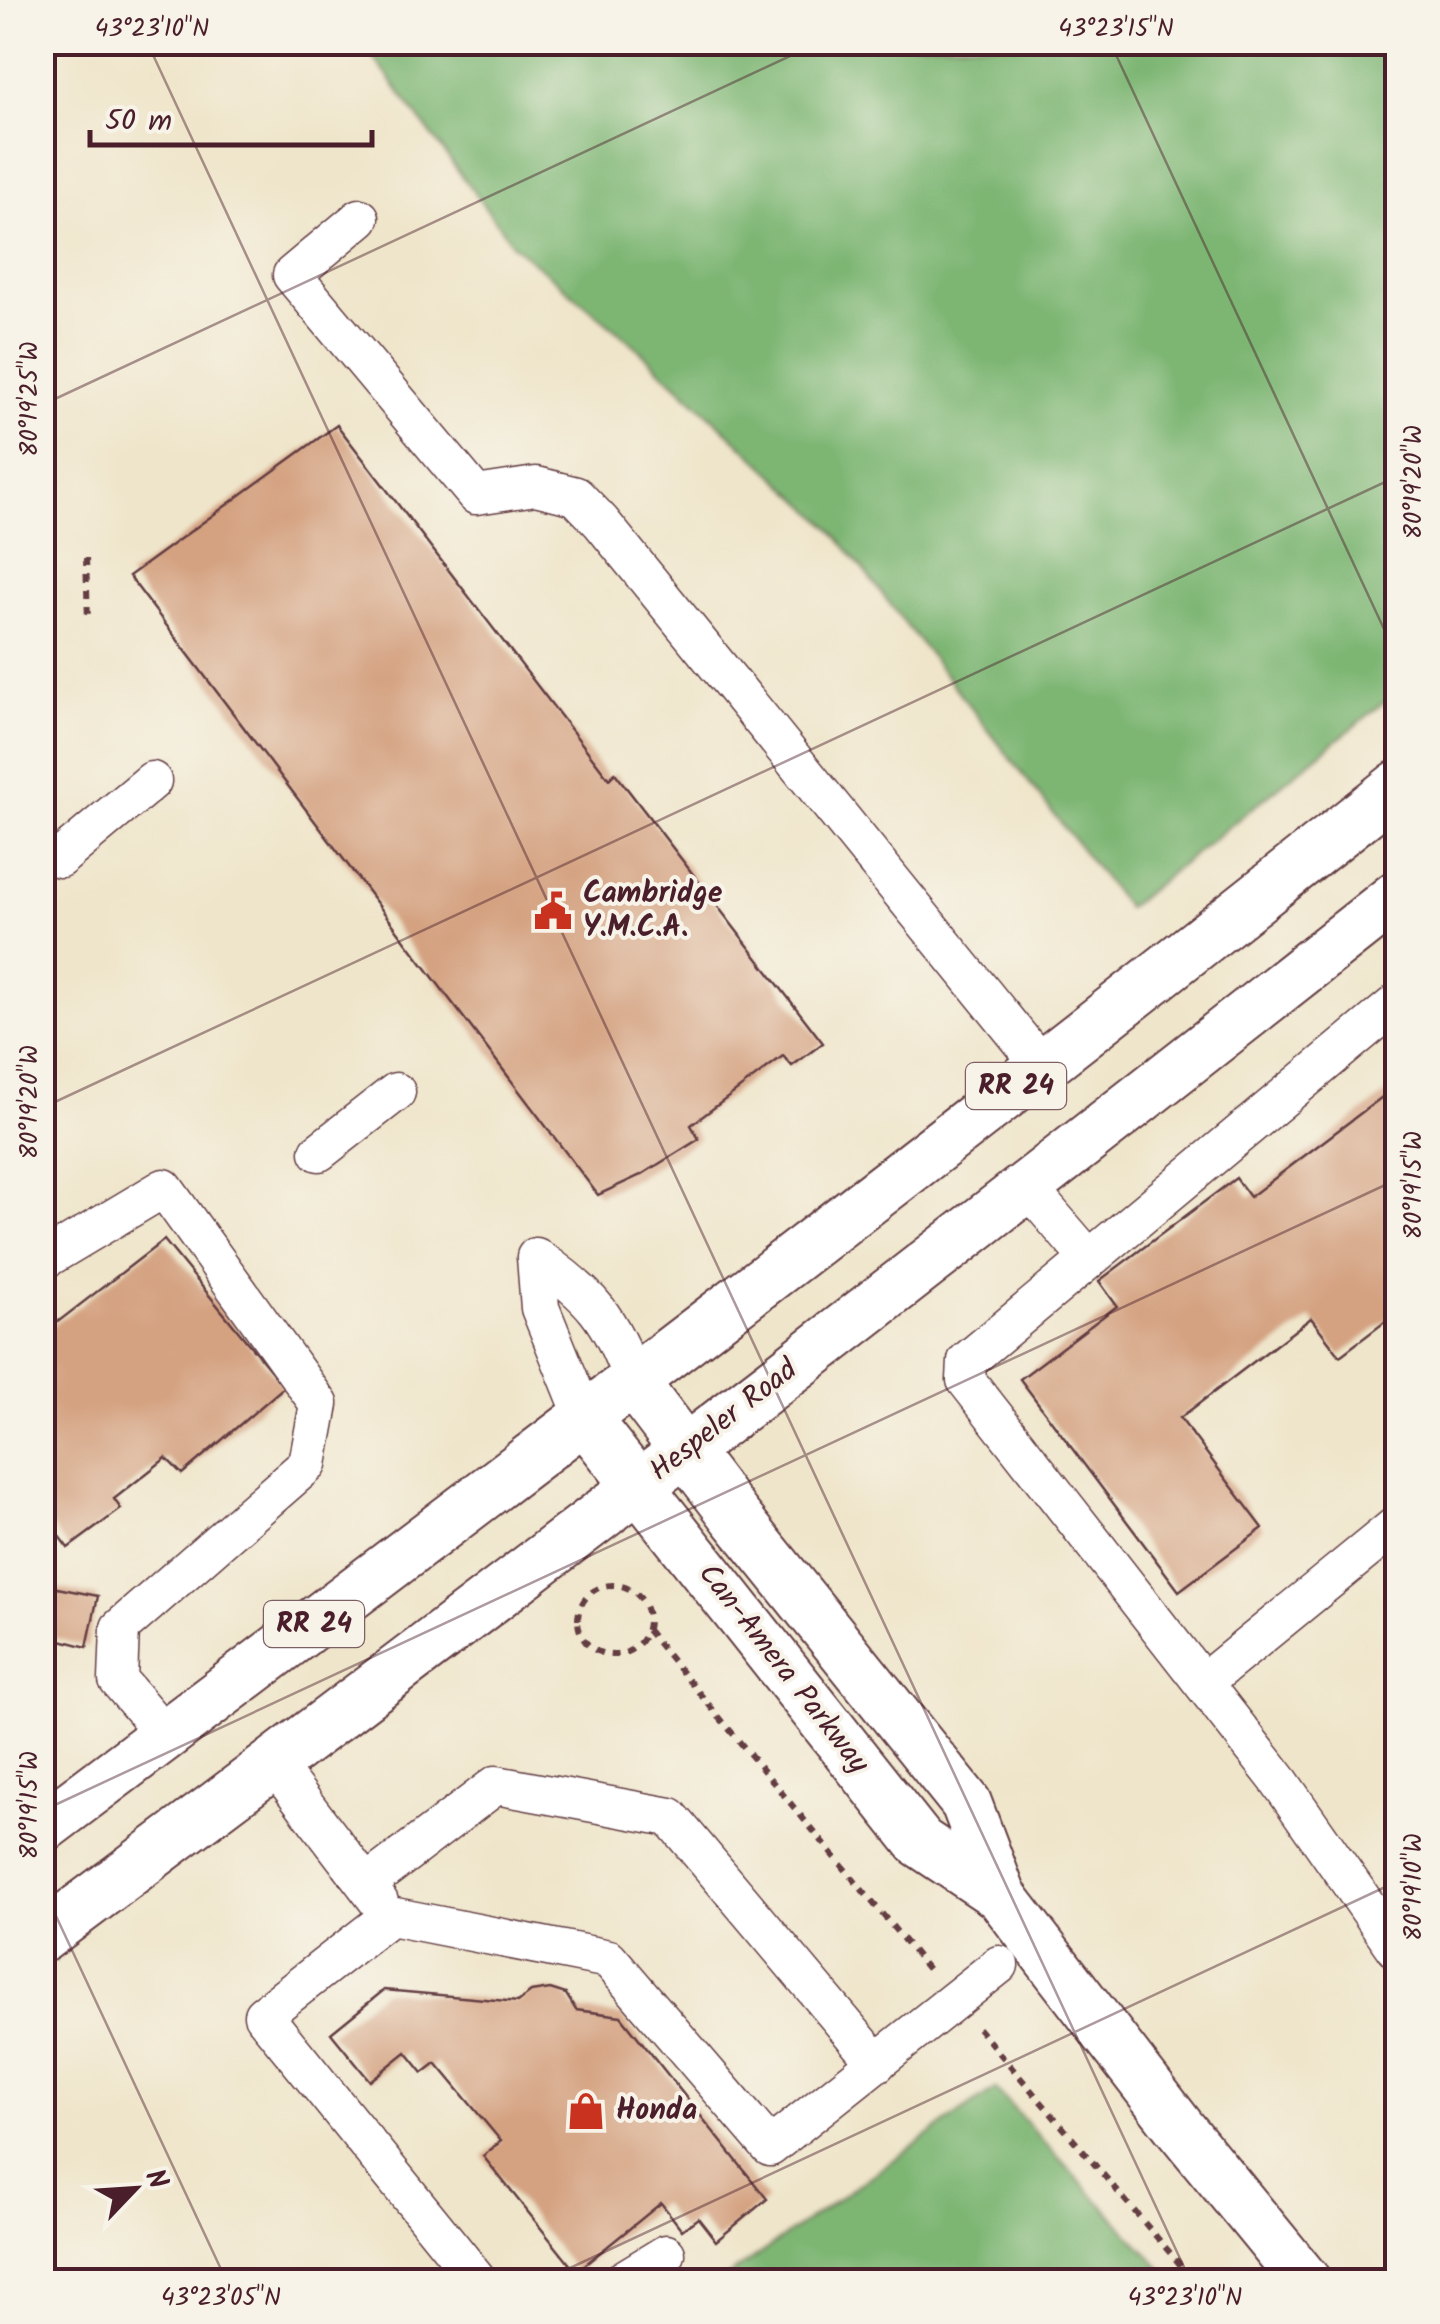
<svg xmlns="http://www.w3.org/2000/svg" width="1440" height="2324" font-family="Kalam,sans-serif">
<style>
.forest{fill:#7db673;stroke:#646a4f;stroke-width:2.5}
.building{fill:#d4a281}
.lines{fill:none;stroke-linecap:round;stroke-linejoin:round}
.minor-casing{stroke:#633d43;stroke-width:41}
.major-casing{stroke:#633d43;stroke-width:54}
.path{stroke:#633d43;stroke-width:6;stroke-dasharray:8 8;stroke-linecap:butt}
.minor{stroke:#fff;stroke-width:38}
.major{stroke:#fff;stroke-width:50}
.ticks{fill:none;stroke:#4a1f2b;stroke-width:2.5;stroke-opacity:0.45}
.labels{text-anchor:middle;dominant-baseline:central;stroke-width:8;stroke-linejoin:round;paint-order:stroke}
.shield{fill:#f7f3e8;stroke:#7e5f64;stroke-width:2.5}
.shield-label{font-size:28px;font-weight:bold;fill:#4a1f2b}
.poi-label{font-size:30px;font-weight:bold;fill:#4a1f2b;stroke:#f7f3e8;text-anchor:start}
.street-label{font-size:30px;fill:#4a1f2b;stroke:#f7f3e8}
.neatline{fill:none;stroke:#4a1f2b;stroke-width:4}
.ticks-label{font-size:25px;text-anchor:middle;fill:#4a1f2b}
</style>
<rect width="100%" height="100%" fill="#f7f3e8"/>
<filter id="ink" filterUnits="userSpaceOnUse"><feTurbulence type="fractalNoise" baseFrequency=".01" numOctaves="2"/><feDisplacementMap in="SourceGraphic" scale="20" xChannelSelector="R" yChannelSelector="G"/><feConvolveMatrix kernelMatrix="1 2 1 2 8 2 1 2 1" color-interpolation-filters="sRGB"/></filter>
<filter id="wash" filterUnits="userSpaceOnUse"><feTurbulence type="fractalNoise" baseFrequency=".0048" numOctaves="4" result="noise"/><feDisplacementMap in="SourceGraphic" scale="40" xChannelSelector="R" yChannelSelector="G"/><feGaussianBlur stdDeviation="2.25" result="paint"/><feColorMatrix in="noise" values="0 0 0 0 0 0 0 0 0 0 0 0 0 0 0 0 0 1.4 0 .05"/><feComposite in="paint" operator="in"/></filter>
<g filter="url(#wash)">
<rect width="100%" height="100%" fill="#efe5ca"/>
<path class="forest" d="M363,43h1034v649l-270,216 -297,-381 -198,-184 -118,-97z
M995,2089l178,192h-452z"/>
<g id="blocks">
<path class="building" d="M337,425l272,354 6,-6 208,270 -31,23 -9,-10 -92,69 8,14 -58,36 -43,20 -469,-619z
M1398,1085v227l-58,44 -29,-38 -131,100 83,110 -84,63 -159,-212 97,-73 -18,-25 137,-103 14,19z
M164,1240l120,147 -102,87 -16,-16 -52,41 7,10 -53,39 -20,-26 -6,5v-193z
M42,1585l56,11 -11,51 -45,-12z
M550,1989l16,5 10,16 45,6 146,183 -51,42 -18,-23 -16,12 -21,-27 -85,69 -93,-116 18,-15 -65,-78 -13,10 -17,-21 -36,29 -39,-48 53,-43 134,12 13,-10z"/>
</g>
</g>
<g filter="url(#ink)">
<use href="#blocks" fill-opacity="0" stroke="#633d43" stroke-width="2.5"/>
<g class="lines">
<g class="minor-casing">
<path id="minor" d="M360,218l-68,57 184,220 60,-9 40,10 25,26 441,544
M60,858l92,-77
M1398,1002l-431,359 -1,19 314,402 118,169
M319,1152l77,-60
M1028,1188l61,71
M536,1257l4,51 45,111
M536,1257c55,38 75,61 97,125
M42,1261l122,-73 155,216 -11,60 -188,164 -2,52 47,55
M1203,1683l195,-159
M274,1764l105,138
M366,1884l130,-99 174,32 207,246
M479,2282l-216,-267 127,-99 219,43 161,188 229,-182
M620,2282l46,-28"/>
</g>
<g class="major-casing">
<path id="major" d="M633,1382l102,134 231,287 35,93 178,231 127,155
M585,1419l335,423 81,54
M42,1828c456,-343 910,-687 1356,-1042
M42,1937c457,-341 909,-688 1356,-1042"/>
</g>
<path class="path" d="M86,558l2,62
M578 1620a35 35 0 1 1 70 0a35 35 0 1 1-70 0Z
M647,1630l284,343
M978,2028l217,254"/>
<use href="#minor" class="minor"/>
<use href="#major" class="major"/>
</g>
</g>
<path class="ticks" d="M147,42l1044,2240M1110,42l288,617M42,405l778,-363M42,1108l1356,-632M42,1811l1356,-632M42,1886l185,396M540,2282l858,-401"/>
<defs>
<g id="civic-bare" transform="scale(3)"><path d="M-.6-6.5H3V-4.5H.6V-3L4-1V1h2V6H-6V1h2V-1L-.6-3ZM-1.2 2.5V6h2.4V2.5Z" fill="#c8321e" stroke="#f7f3e8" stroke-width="2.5" paint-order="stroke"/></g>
<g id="shop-bare" transform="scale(3)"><path d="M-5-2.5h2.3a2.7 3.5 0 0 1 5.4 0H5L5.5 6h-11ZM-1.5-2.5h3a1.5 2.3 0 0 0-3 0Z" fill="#c8321e" stroke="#f7f3e8" stroke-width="2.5" paint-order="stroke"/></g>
</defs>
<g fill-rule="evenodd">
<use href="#civic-bare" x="553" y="911"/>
<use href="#shop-bare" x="586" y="2111"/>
</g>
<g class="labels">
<g class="shield">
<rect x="966" y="1063" width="100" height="46" rx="8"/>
<rect x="264" y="1601" width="100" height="46" rx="8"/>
</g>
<g class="shield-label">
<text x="1016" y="1086">RR 24</text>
<text x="314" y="1624">RR 24</text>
</g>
<g class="poi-label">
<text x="583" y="894">Cambridge<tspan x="583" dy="34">Y.M.C.A.</tspan></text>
<text x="616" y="2111">Honda</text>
</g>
<g class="street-label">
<text transform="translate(724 1421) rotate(-38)">Hespeler Road</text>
<text transform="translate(783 1669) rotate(52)">Can-Amera Parkway</text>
</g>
</g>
<rect width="1440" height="2324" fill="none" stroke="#f7f3e8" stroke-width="110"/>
<g transform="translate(135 2189) rotate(65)" stroke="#f7f3e8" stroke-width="8" paint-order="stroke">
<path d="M0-8L18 38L0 25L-18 38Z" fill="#4a1f2b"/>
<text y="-15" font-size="28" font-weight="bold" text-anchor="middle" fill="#4a1f2b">N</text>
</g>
<path d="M90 130v15h282v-15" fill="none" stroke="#4a1f2b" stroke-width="5"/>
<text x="105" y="130" font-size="30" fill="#4a1f2b" stroke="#f7f3e8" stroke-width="8" paint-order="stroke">50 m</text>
<rect x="55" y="55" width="1330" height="2214" class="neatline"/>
<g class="ticks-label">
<text x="152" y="36">43°23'10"N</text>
<text x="1116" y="36">43°23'15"N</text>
<text transform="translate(28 399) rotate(-90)" y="9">80°19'25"W</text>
<text transform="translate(1412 482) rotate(-90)" y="9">80°19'20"W</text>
<text transform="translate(28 1102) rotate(-90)" y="9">80°19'20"W</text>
<text transform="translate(1412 1185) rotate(-90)" y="9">80°19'15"W</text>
<text transform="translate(28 1805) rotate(-90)" y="9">80°19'15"W</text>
<text transform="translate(1412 1887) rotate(-90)" y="9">80°19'10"W</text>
<text x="221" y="2305">43°23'05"N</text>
<text x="1185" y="2305">43°23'10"N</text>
</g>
</svg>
